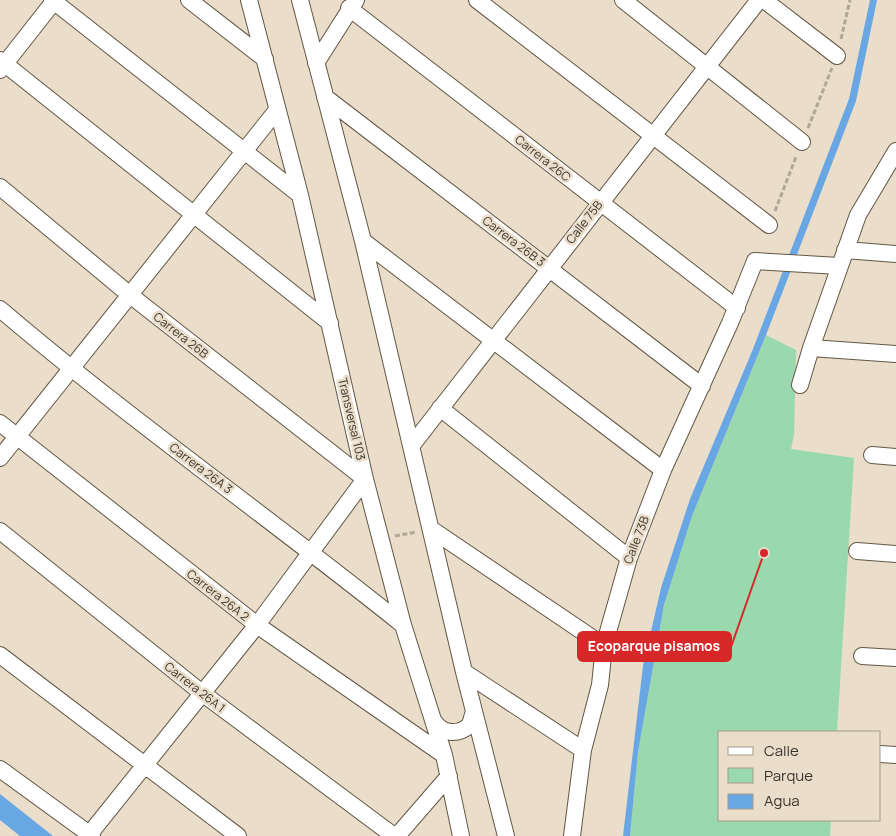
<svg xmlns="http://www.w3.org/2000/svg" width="896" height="836" font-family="Manrope,sans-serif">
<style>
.green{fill:#99d9ad}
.water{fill:#68a6e4}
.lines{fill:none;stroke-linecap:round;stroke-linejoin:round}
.minor-casing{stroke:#615745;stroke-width:18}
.path{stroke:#b1a797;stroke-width:3;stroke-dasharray:5 2.5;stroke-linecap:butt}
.minor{stroke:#fff;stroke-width:16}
.labels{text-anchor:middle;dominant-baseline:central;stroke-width:5;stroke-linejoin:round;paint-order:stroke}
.street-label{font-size:12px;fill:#3a362e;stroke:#eaddc9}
.leader{fill:none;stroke:#d62828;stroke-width:2}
.callout-dot{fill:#d62828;stroke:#eaddc9;stroke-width:2}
.callout{fill:#d62828;stroke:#d62828;stroke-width:2}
.callout-label{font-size:14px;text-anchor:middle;font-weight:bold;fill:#fff}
</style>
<rect width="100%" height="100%" fill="#eaddc9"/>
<path class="green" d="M766,335l30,15 -2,85 -3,14 63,9 -17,274h-117v88h111l-1,16h-200l8,-84 26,-147 28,-89z"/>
<path class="water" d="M870,0h7l-21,101 -90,234 -74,181 -28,89 -26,147 -8,84h-7l20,-170 18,-78 29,-89 63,-150 96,-250z
M0,794l53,42h-33l-20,-16z"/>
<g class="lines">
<g class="minor-casing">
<path id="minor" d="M52,0l248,195
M189,0l76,59
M249,0l51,195 65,284 38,146 41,130 17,81
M300,0l63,241 101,431 42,164
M477,0l292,225
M623,0l179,142
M764,0l73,56
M349,8l388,300
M0,60l330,263
M316,63l40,-63
M0,70l55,-70
M325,97l377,289
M0,187l130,108 235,184 -108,146 -169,211
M363,241l300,229
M845,250l51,4
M0,309c130,111 270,209 403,316
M811,348l85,6
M800,385l11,-37 47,-133 38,-64
M440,408l189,150
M0,423l257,202 187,130
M412,445l347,-445
M872,455l24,2
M0,458l277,-348
M431,529l173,117
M0,531l202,162 192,143
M857,551l39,3
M0,655l238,181
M862,656l34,2
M464,672l119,78
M433,720c9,14 24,16 37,5l4,-14
M880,754l16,1
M0,769l92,67
M397,836l52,-60
M572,836l11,-86 17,-65 4,-39 25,-88 34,-88 67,-147 25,-62 84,5"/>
</g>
<path class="path" d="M841,39l9,-39
M808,128l24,-60
M775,211l21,-54
M395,536l21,-4"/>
<use href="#minor" class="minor"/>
</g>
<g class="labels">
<g class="street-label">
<text transform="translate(543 158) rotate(38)">Carrera 26C</text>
<text transform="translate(584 222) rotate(-52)">Calle 75B</text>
<text transform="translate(514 241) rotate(37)">Carrera 26B 3</text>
<text transform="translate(181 335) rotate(38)">Carrera 26B</text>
<text transform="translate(352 419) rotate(77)">Transversal 103</text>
<text transform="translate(201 468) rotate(37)">Carrera 26A 3</text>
<text transform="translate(636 540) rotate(-69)">Calle 73B</text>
<text transform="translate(218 595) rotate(38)">Carrera 26A 2</text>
<text transform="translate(195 687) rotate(38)">Carrera 26A 1</text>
</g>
</g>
<path class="leader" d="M764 553L731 647"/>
<circle class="callout-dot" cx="764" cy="553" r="5"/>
<rect class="callout" x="578" y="632" width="153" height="29" rx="5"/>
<g class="callout-label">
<text x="654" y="651">Ecoparque pisamos</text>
</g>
<rect x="718" y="731" width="162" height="90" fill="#eaddc9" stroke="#a49a8b"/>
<rect x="728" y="747" width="25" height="8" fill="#ffffff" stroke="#a49a8b"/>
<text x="764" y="756" font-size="15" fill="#3a362e">Calle</text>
<rect x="728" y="768" width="25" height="15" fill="#99d9ad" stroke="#a49a8b"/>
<text x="764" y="781" font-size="15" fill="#3a362e">Parque</text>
<rect x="728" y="794" width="25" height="15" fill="#68a6e4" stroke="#a49a8b"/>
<text x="764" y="806" font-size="15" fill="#3a362e">Agua</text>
</svg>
